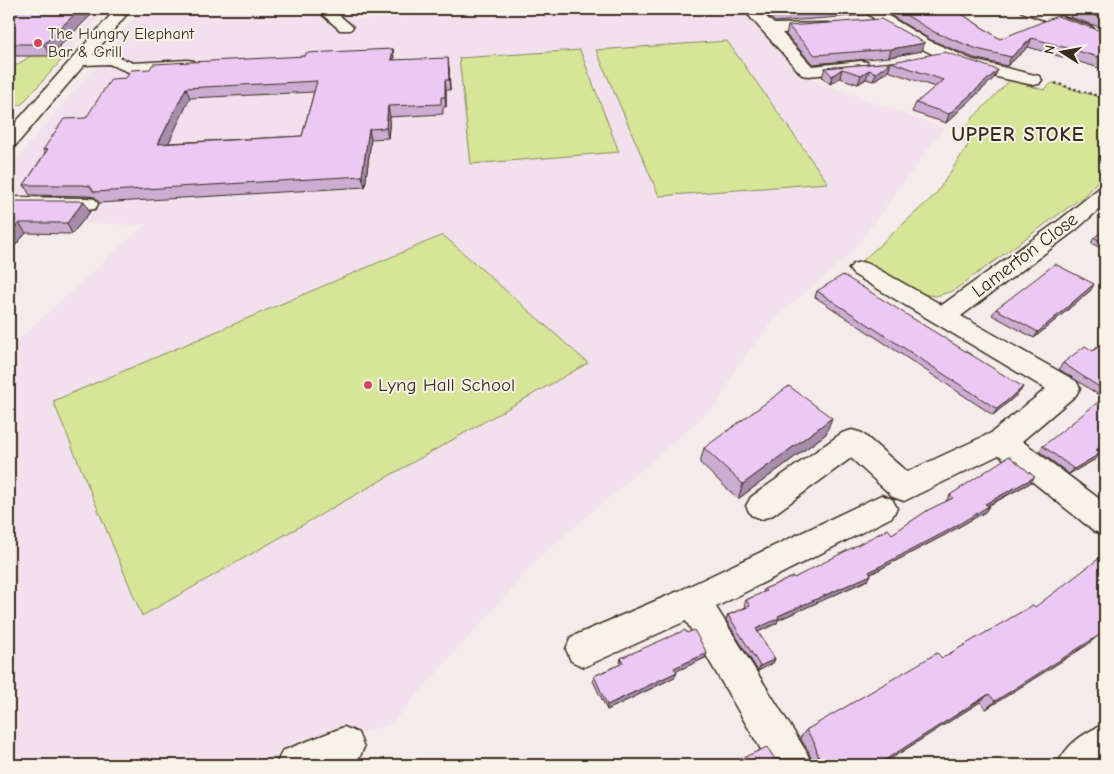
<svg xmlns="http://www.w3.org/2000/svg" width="1114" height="774" font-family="'Comic Neue',sans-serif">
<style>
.built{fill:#f2e1ed}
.green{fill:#d6e598;stroke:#88885b}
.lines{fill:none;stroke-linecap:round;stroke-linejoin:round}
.minor-casing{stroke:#3b2a1e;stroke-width:3}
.path{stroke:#3b2a1e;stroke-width:2;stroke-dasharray:2.5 2.5;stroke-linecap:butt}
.minor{fill:#f7f3e8;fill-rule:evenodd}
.wall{fill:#cbadd2;stroke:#3b2a1e;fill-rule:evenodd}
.shaded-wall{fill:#a58dab;stroke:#3b2a1e}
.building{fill:#ecc9f4;stroke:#3b2a1e;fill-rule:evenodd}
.poi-dot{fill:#d1495b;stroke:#f7f3e8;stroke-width:2}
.labels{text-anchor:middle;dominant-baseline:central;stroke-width:4;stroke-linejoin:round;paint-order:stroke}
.far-poi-label{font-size:16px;fill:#3b2a1e;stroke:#f7f3e8;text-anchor:start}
.street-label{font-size:19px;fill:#3b2a1e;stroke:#f7f3e8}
.poi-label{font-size:19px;fill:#3b2a1e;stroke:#f7f3e8;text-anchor:start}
.far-district-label{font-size:20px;font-weight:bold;letter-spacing:1px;fill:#3b2a1e;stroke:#f7f3e8}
</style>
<rect width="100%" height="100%" fill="#f5ebea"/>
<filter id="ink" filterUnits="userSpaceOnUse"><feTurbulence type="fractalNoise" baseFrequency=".02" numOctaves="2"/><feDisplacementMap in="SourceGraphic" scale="10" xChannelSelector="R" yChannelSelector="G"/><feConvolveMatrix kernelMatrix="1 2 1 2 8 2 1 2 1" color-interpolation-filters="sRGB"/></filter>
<g filter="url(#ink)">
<path class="built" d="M143,9h210l2,10 223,-10h169l65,71 132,48 -94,127 -73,61 -39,49 -21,40 -176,151 -149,167 -125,42h-258v-417l135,-123 -135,-4v-53z
M102,15l-36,40h-34l-23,-38z"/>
<path class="green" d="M727,41l101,142 -169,13 -63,-146z
M580,50l39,102 -148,12 -12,-106z
M32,55h34l-44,49 -13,5v-39z
M1010,80l34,10 8,-7 53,16v74l-21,23 -131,95 -17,5 -16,-2 -59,-32 75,-68 36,-55 -10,-10z
M443,235l145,128 -446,253 -89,-215z"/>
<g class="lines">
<g class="minor-casing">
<path id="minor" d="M116,9h15l-38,46 18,-1 22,9 55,-3 6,1 2,4 -2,4 -63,4 -22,-9 -25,1 -68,80 -7,2v-17z
M316,9h16l21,18 -3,3h-10z
M743,9h15l16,15 56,-1 3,3 -8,5 -43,2 30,33 49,-5 6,1 2,4 -2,4 -6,1 -53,5 -6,-1z
M861,9h16l53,32 43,19 66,16 3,4 -3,4 -6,1 -50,-11 -43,-16 -41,-21z
M1020,9h20l52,18 3,3 -3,3h-10l-60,-21z
M1105,187v17l-28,25 -116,87 115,65 4,7 -4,7 -54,46 83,62v32l-11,-4 -95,-76 -95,46 -11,-4 -42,-39 -78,57 -11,4 -11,-4 -5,-9 5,-9 91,-64 10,-3 10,3 45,39 84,-39 55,-44 -193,-115 -4,-5 4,-5 8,-2 8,2 73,41 119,-86 37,-30z
M9,197l78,1 8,1 3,5 -3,5 -8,1 -78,-1z
M881,495l11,4 5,9 -5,9 -176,90 90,144 6,14h-42l-84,-144 -102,46 -13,-6 -5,-12 5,-12 110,-47z
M1105,724v41h-47c7,-20 27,-33 47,-41z
M344,727l14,6 6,14 -6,14 -10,4h-72l6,-14z"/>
</g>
<path class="path" d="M1055,83l50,15"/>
<use href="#minor" class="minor"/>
</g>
<path class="wall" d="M22,9h75l-47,47h-41v-40l13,-6z
M384,9h26v1l-26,1z
M760,9h107l-2,6 -90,7z
M880,9h74l46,30 104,-7 1,-1v-2l-35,-12 4,-8h31v68l-5,-2 3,-6 -75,-22 -21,19 -33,-8 -43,-18z
M788,26l134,25 -33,6 -76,7 -27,-29z
M393,49l1,11 55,7 1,23h-4v17h-3v7l-53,3 -2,21 -17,1 -6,48 -266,16 -4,-6 -8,-1 -57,-1 -6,-10 21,-32 -2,-3 43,-32 40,-40 179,-22zM314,92l-12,44 -134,7 22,-45z
M892,62l102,16 -48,45 -34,-11 4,-9 19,-16 -47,-16 -15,10 -7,-2 -8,5 -18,-6 -10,6 -8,-7 3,-9z
M9,208l81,4 -18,22 -46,-1 -17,20z
M1105,229v21l-14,-7 3,-5z
M1091,290l-57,48 -42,-23 4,-6z
M817,291l206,96 -4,6 -26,22 -178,-118z
M1105,341v58l-46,-30 4,-6 30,-12z
M826,434l-88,65 -38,-36 4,-15z
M1043,446l55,5 -2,8 -27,15 -30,-23z
M1030,483l-42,23h1l-4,6 -42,24 -72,38 -3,6 -90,40 -1,3 -19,9 17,27 -2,4 -15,8 -32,-51 2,-5 18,-8 -2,-2 2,-5 17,-7 1,-4 30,-11 98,-44 55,-33h-1l4,-6z
M1035,607l52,38 -101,64 -6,-7 -99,63 -106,-6h36l-3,-9 -8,-12 6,-8 136,-72z
M687,633l20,20 -2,5 -29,13 -1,6 -68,33 -14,-29 1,-5 27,-12 -1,-2 1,-4z"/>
<path class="shaded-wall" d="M80,9h17l-47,47 -6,-12z
M1032,38l-4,9 -21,19 4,-9z
M925,43l-3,8 -33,6 2,-8z
M393,49l1,9 -1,12 -2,-10z
M448,58l1,9 1,23 -1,-10z
M891,62l-3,9 -15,10 3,-8z
M842,69l-2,9 -10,6 2,-8z
M869,70l-3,9 -8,5 3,-9z
M998,70l-4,8 -48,45 3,-9z
M445,80l1,10v17l-1,-10z
M186,88l4,10 -27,57 -5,-11z
M388,106l2,11 -2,21 -2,-10z
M369,129l2,10 -6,48 -3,-11z
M84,201l6,11 -18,22 -5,-11z
M19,223l7,10 -17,20v-19z
M1094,284l-3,6 -57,48 4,-6z
M1023,387l-4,6 -26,22 4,-6z
M832,418l-6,16 -88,65 5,-15z
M1105,444v2l-14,10 5,-6z
M1101,453l-5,6 -27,15 5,-5z
M1035,477l-5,6 -49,26 4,-5z
M989,506l-4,6 -42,24 -78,41 4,-5z
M871,575l-3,5 -90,40 -1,3 -23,11 2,-5 22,-13z
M1105,630l-18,15 -101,64 9,-8z
M707,653l-2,5 -32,15 1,-5z
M775,659l-2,4 -15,8 2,-5z
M677,672l-2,5 -68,33v-5z
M989,694l-9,8 -99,63h-4z"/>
<path class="building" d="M22,9h58l-36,35h-35v-28l13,-6z
M771,9h71l-66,5z
M896,9h58l46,30 57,-23 47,16 1,-1v28l-73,-21 -21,19 -34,-8 -43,-17z
M1074,9h31v10z
M881,19l44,24 -34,6 -76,6 -27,-29z
M393,49l-2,11 57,-2 1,22h-4v17h-4v7l-53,2 -2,22 -17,1 -7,47 -268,16 -4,-6 -8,-1h-58l24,-36 -5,1 21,-31 22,-1 25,-39 15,-1 5,-8 19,-1 3,-5 152,-8 1,-3zM317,81l-15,55 -144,8 28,-56z
M945,52l53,18 -49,44 -33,-11 27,-23 -52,-18 -15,11 -7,-3 -8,5 -19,-6 -10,7 -7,-8 67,-6z
M14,201h70l-17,22h-48l-10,11v-26z
M1105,229v13l-11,-4z
M1055,264l39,20 -56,48 -42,-23z
M843,275l180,112 -26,22 -180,-118z
M1105,341v50l-42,-28 22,-17 8,5z
M789,386l43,32 -89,66 -39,-36z
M1102,399l3,2v43l-9,6 5,3 -27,16 -31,-23z
M1009,456l26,21 -50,27 4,2 -42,25 -78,41 2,3 -93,41 1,2 -23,11 19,30 -15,7 -32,-51 22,-9 -4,-6 20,-9 -2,-2 29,-12 1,1 94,-49 4,5 36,-24 25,-12 -3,-3z
M1105,554v76l-7,6 -103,65 -6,-7 -112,71h-150l40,-18 8,12h44l-5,-17 -8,-12 131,-77 5,5 91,-53 2,2z
M685,630l2,3 7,-3 13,23 -33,15 3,4 -70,33 -13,-29 29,-13 -2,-5z"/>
</g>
<g class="poi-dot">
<circle cx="38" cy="43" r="5"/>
<circle cx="368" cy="385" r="5"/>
</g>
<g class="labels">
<g class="far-poi-label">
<text x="48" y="34">The Hungry Elephant<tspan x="48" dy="18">Bar &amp; Grill</tspan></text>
</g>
<g class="street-label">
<text transform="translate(1025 255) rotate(-37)">Lamerton Close</text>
</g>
<g class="poi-label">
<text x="378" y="385">Lyng Hall School</text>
</g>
<g class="far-district-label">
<text x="1018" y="134">UPPER STOKE</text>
</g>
</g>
<rect width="1114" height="774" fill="none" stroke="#f7f3e8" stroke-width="30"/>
<rect x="15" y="15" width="1084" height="744" fill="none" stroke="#3b2a1e" stroke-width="2" filter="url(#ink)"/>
<g transform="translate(1062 52) rotate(281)" stroke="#f7f3e8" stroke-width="4" paint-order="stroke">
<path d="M0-4L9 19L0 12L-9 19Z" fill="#3b2a1e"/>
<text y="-8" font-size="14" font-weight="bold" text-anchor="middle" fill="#3b2a1e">N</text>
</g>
</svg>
